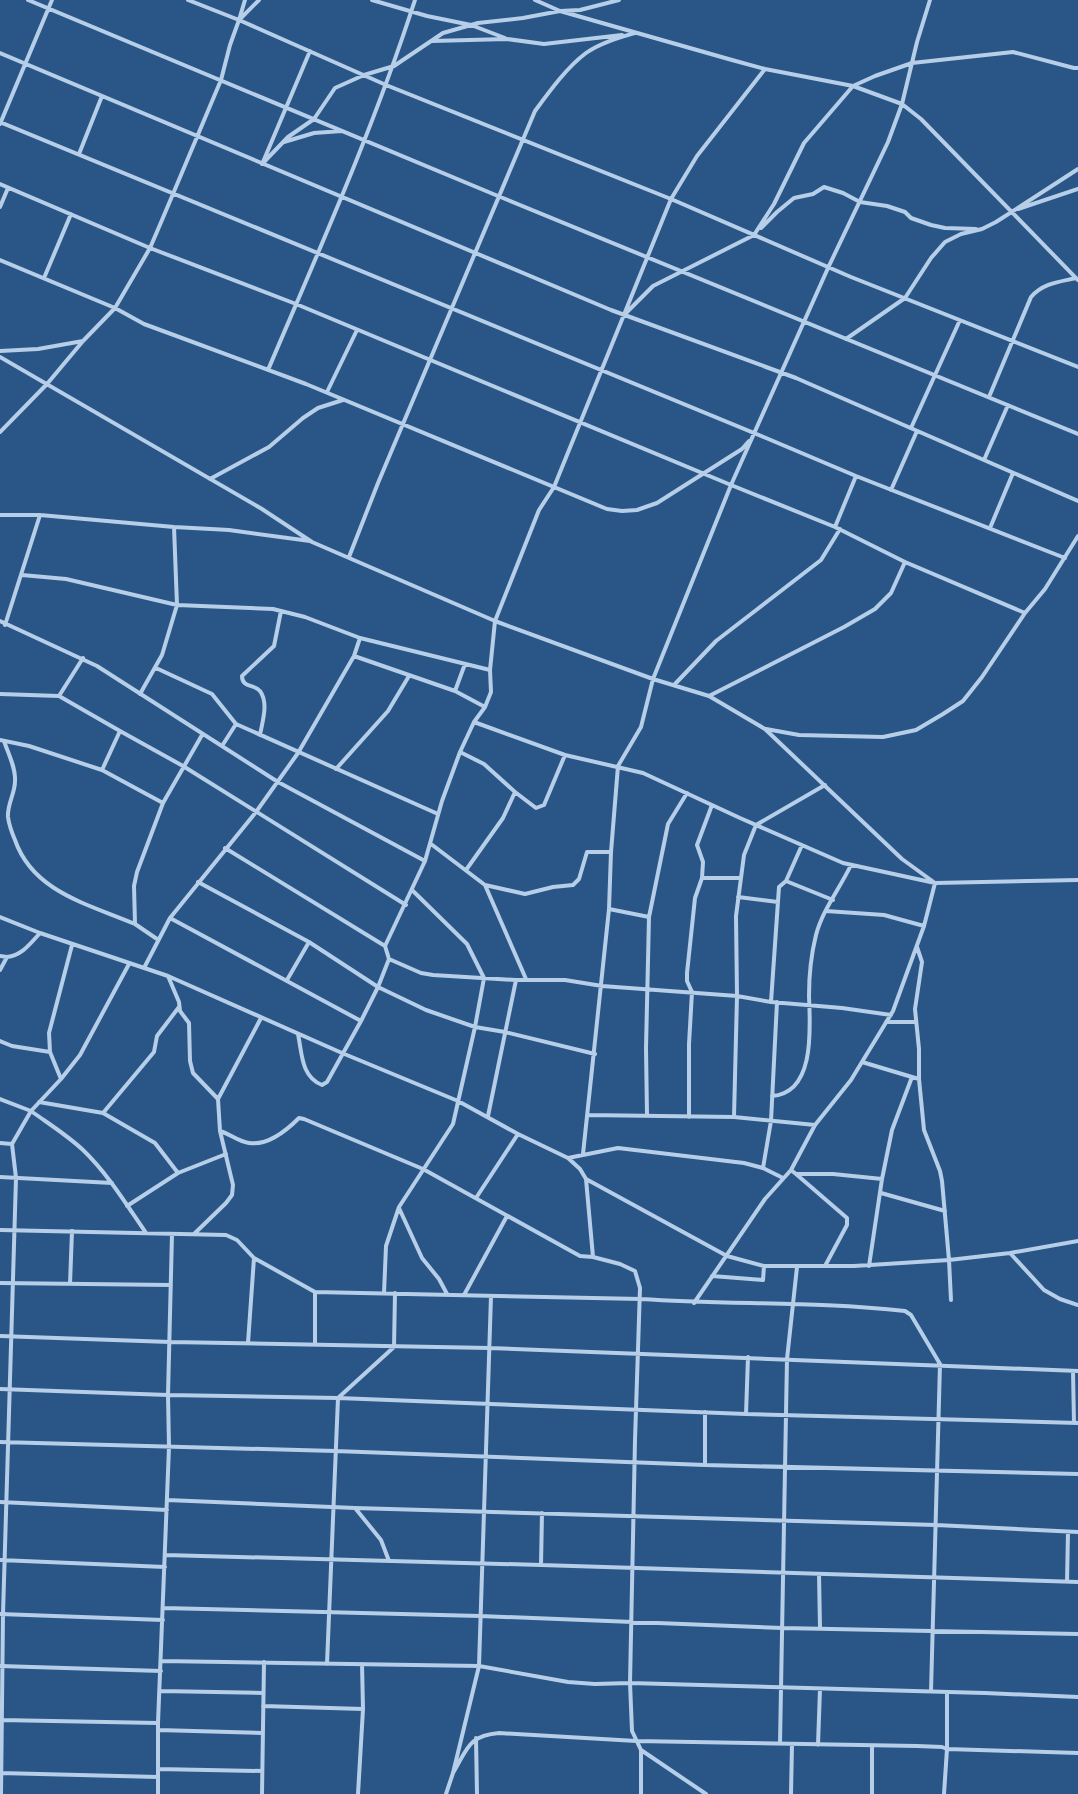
<svg xmlns="http://www.w3.org/2000/svg" width="1078" height="1794" font-family="Poppins,sans-serif">
<style>
.lines{fill:none;stroke-linecap:round;stroke-linejoin:round}
.minor{stroke:#b6cee8;stroke-width:4}
</style>
<rect width="100%" height="100%" fill="#295687"/>
<g class="lines">
<path class="minor" d="M28,0l470,196 580,238
M188,0l51,20 147,65 285,114 180,78 227,90
M372,0l55,16 44,9 34,13
M535,0l25,11 172,49 33,9 88,17 49,18 19,15 157,161
M239,20l6,-20
M432,41l75,-2 37,5 78,-9
M0,53l611,257 185,68 282,123
M0,122l766,316 90,38 209,82
M0,124l52,-124
M284,142l30,-9 28,-2
M79,154l23,-58
M263,162l47,-111
M262,164l26,-27 26,-18 21,-31 29,-13 30,-9 49,-33 35,-10 45,-5 37,-7 20,-1 39,-10
M0,184l150,64 146,56 435,181 104,42 70,35 120,51
M0,207l8,-19
M1018,209l60,-20
M761,228l16,-16 17,-14 19,-4 11,-7 19,6 17,9 27,4 18,6 6,6 20,7 14,3 31,1
M0,260l115,48 29,16 162,60 301,125 15,2 15,-1 20,-7 85,-54 7,-8
M44,278l27,-64
M626,313l27,-27 101,-51 20,-31 30,-61 49,-57 22,-10 37,-13 101,-11 61,16h4
M846,339l59,-41 26,-40 14,-16 16,-8 21,-5 14,-7 82,-53
M0,351l38,-2 45,-8
M0,357l262,152 50,33 183,79 158,58 56,17 56,33 137,130 33,24 -11,43 -31,85 -42,69 -36,45 -24,45 -26,29 -71,104
M268,370c52,-122 106,-243 147,-370
M327,392l30,-62
M989,397l42,-100c12,-14 28,-15 45,-19
M911,428l49,-108
M0,432l47,-48 36,-43 32,-33 35,-60 12,-28 59,-140 9,-35 9,-25 20,-20
M984,460l24,-55
M210,479l59,-32 34,-29 15,-10 25,-8
M891,490l26,-59
M0,515h40l134,12 55,3 81,11
M835,527l21,-51
M990,528l23,-55
M349,557l29,-74 157,-372c14,-19 32,-44 51,-58 14,-10 32,-15 49,-20
M22,575l44,4 111,26 96,4 32,8 55,21 130,32
M0,621l97,45 181,116 147,79
M5,625l35,-110
M354,656l101,35 30,16
M156,668l56,26 24,30
M675,684l41,-43 105,-81 19,-31
M455,691l10,-27
M0,694l59,2 24,-38
M140,694l22,-39 15,-50 -3,-78
M59,696l61,35 -18,39
M709,696l135,-69 31,-18 16,-16 14,-31
M474,722l91,33 78,18 97,45 103,45 92,20 143,-3
M766,729l33,6 84,2 33,-7 27,-16 20,-13 19,-24 43,-64 20,-24 33,-53
M120,731l63,35 223,139
M260,735c2,-12 9,-32 0,-44 -6,-7 -18,-3 -18,-15l32,-30 7,-35
M0,740l29,6 73,24 61,33
M4,741c4,12 12,27 11,40 0,13 -8,23 -7,36 1,8 4,16 7,23 18,52 73,64 120,84
M222,746l14,-22 202,90
M460,752l24,12 31,28
M336,769l52,-58 21,-35
M431,844l54,41 41,94
M225,848l160,98
M466,870l37,-52 12,-26 21,16 8,-3 21,-50
M702,878h39
M786,881l47,19
M198,882l111,60 69,45 48,23 49,17 30,5 90,22
M485,885l40,9 28,-7 20,-2 6,-6 8,-27h24
M738,897l40,5
M609,909l40,8
M826,911l58,4 40,11
M0,917l40,16 128,43 174,77 116,48 60,33 50,24 12,11 6,10 7,78 27,7 15,7 5,17 -5,152 -5,243 2,48 9,19v44
M170,918l191,103
M157,939l-22,-15 -1,-38 3,-14 26,-69 39,-68
M917,947l5,15 -7,47 4,40v30l5,51 16,41 2,10 7,79 2,40
M0,956l7,1
M389,959l32,14 12,2 83,5h49l37,6 135,10 34,6 71,6 49,7
M144,968l26,-50 86,-106 42,-59 56,-97 6,-18
M0,970l7,-13c15,-2 22,-12 33,-24
M168,976l11,26 1,9 9,12 1,38 3,12 25,26
M287,980l22,-38
M771,1002l8,-115 7,-6 16,-36
M886,1022h30
M298,1034c4,19 3,43 24,51l5,-3 34,-61 17,-34 11,-28 -4,-13 40,-85 17,-60 18,-49 14,-30 11,-15 6,-15 -1,-22 5,-49 44,-111 15,-23 117,-288 26,-43 68,-87
M0,1041l12,5 38,6
M862,1062l50,15
M61,1079l-11,-27 -1,-19 23,-88
M772,1096c44,-3 38,-70 37,-100 0,-20 2,-41 7,-61 6,-24 24,-47 35,-70
M0,1099l31,12 30,-32 19,-24 49,-91
M39,1102l64,11 51,-61 3,-16 22,-29
M103,1113l52,30 23,30
M587,1115l147,2 81,8
M647,1115l-1,-67 3,-131 19,-93 19,-31
M488,1116l28,-136
M689,1117v-73l3,-52 -5,-11v-8l8,-75 7,-20 1,-16 -6,-17 15,-40
M734,1117l3,-121 -1,-80 8,-61 12,-30 69,-40
M220,1131c10,3 19,11 29,12 19,3 38,-13 50,-25l5,1 119,50 157,87 13,1
M0,1143l12,1
M583,1154l26,-245 2,-57 7,-86 23,-39 12,-48 78,-194 97,-217 60,-126 14,-38 15,-62 13,-42
M568,1158l50,-10 126,15 19,5 20,10
M763,1168l8,-47 6,-119
M791,1170l5,4h37l49,5
M796,1174l51,44v7l-22,41
M0,1177l112,6
M586,1179l141,77 37,10h90l95,-6 61,-7 68,-12
M881,1193l64,18
M476,1198l42,-64
M127,1206l51,-33 48,-19
M399,1208l23,50 17,21 8,15
M0,1230l226,5 11,5 17,18 61,34
M194,1234l32,-31 6,-8 1,-10 -13,-54 -2,-32 43,-81
M1010,1253l34,37 16,9 18,6
M869,1266l13,-87 10,-49 20,-53 7,2
M712,1276l51,4 1,-14
M0,1283l171,2
M70,1284l2,-53
M384,1293l2,-47 13,-39 54,-83 22,-97 9,-49 -17,-34 -54,-53
M464,1295l43,-79
M0,1336l170,6 319,6 589,23
M248,1343l6,-85
M315,1344v-52l326,7c88,6 176,2 264,12l6,4 29,49 -9,327
M1073,1371l1,52
M0,1389l168,6 170,3 408,16 332,9
M746,1414l2,-57
M0,1442l335,9 370,14 373,9
M705,1465v-53
M167,1500l188,8 581,17 142,7
M0,1502l167,8
M355,1508l26,32 8,21
M165,1555l376,10 537,17
M0,1560l165,7
M541,1565l1,-52
M819,1574l1,54
M1067,1582l1,-50
M163,1608l317,8 302,12 296,6
M0,1614l163,6
M161,1661l318,5 89,16 27,2 35,-1 355,10 93,4
M327,1664l11,-266 56,-51 1,-54
M0,1666l161,5
M160,1691l103,2
M263,1706l100,3
M0,1720l158,3
M158,1730l105,3
M476,1738l1,56
M780,1744l7,-385 10,-92
M818,1745l2,-56
M641,1750l65,44
M158,1769l104,2
M0,1773l158,4
M453,1773c15,-25 15,-37 46,-40l137,8 281,5 25,1 5,2 131,4
M1,1794l2,-180 13,-436 -4,-34 19,-33c18,13 36,24 52,39 25,24 43,54 63,83
M158,1794v-71l11,-276 -1,-52 4,-161
M262,1794l2,-132
M358,1794l5,-85 -1,-45
M446,1794l7,-21 26,-107 12,-370
M791,1794l1,-50
M872,1794v-48
M944,1794l3,-45v-56"/>
</g>
</svg>
